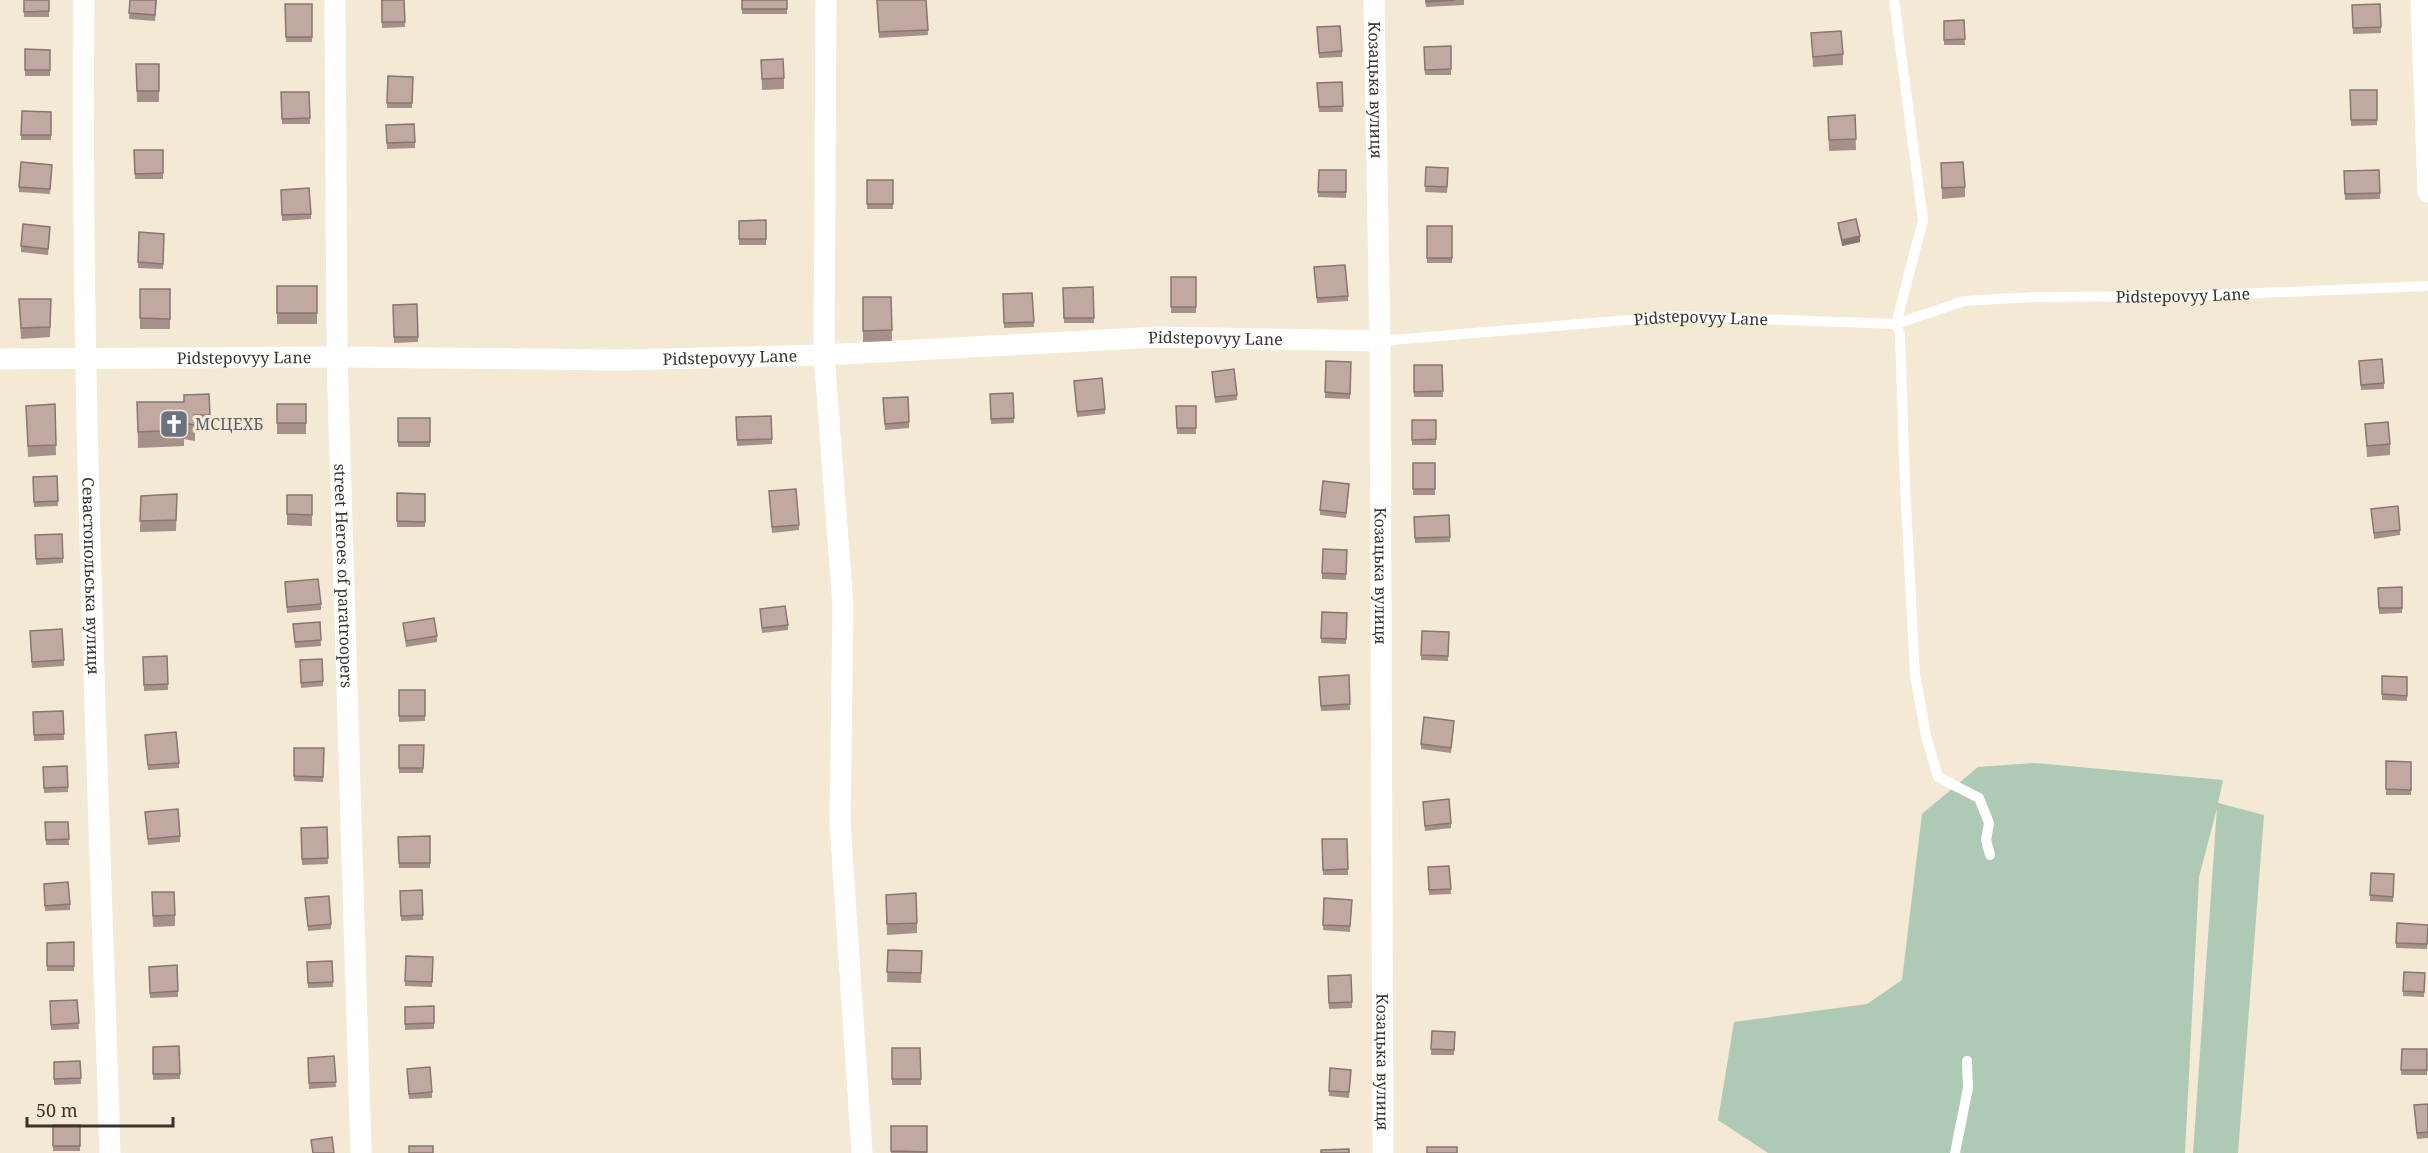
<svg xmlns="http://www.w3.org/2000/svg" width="2428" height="1153" font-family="'Noto Serif',serif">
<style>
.green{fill:#aec9b4}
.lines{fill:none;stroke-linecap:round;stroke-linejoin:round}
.lane{stroke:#fff;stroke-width:10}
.street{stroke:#fff;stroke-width:21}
.wall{fill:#a6918a}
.shaded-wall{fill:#877671}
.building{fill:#c1a9a1;stroke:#877671;stroke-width:1.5}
.labels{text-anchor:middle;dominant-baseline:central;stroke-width:6;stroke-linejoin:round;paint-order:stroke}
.street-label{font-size:16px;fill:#38342c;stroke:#f3e9d4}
.worship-label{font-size:16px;fill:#5b616d;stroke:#f3e9d4;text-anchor:start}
</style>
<rect width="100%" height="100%" fill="#f3e9d4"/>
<path class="green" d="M2035,763l188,17 -5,23 46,12 -26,338h-45l24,-345 -18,69 -14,276h-417l-50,-33 16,-98 133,-18 35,-24 20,-166 56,-47z"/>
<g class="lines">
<g class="lane">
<path d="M1894,0l29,220 -27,104 4,11 5,151 10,189 11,61 12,41 41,21 10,25 -3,17 4,15"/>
<path id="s1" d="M1380,341l295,-25 221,8 68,-23 71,-4 153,-1 240,-10"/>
<path d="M1955,1153l13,-65 -1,-27"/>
</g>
<g class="street">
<path id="s2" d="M84,0c-4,385 14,769 26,1153"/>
<path id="s3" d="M335,0l2,357 24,796"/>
<path d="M826,0l-2,355 19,250 -3,218 22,330"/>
<path id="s4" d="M1374,0l6,341 3,812"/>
<path d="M2421,0l7,192"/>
<path id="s5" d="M0,359l337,-2 283,3 204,-5 334,-18 222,4"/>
</g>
</g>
<path class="wall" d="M24,0h25v17h-25z
M130,0h27l-2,21 -26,-2z
M381,0h23l1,27 -23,1z
M742,0h45v14h-45z
M877,0h49l2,35 -49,3z
M1425,0h39v5l-38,2z
M285,4h27v38h-26z
M2380,4l1,29 -28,1 -1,-29z
M1964,20l1,25h-21v-24z
M1317,27l25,24v6l-23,1z
M1811,33l32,21v11l-30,2z
M1451,46v29h-26l-1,-28z
M25,49l25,1v26h-25z
M761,60l23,18v11l-22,1z
M136,64h23v38h-22z
M388,76l25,1 -1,31h-25z
M1342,82l1,30h-24l-2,-29z
M2350,90h27v35l-26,1z
M281,92h28l1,32h-28z
M22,111l29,1v28h-30z
M1855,115l1,35 -27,1 -1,-34z
M386,125l29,17v6l-28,1z
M134,150h29v29h-28z
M1941,163l24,24v10l-23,2z
M1426,167l22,1 -1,25 -22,-1z
M52,170l-2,24 -31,-2v-5z
M1319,170h27v28l-28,-1z
M2379,170l1,29 -35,1 -1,-29z
M867,180h26v29h-26z
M281,196l30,18v5l-29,2z
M766,220v25h-27v-24z
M1838,223l22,19 -18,4 -4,-18z
M1427,226h25v37h-25z
M50,232l-2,23 -27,-3v-6z
M139,232l25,2 -1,35 -25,-1z
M1314,267l34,29v5l-31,2z
M1171,277h25v36h-25z
M277,286h40v38h-40z
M1093,287l1,36h-30l-1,-35z
M140,289h30v40h-30z
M1032,293l2,34 -30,1 -1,-34z
M863,297h28l1,44 -29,1z
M19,299h32l-1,38 -29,2z
M417,304l1,38 -24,1 -1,-38z
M1326,361l25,1 -1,37 -25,-1z
M2359,361l25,22v6l-23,1z
M1414,365h28l1,32h-29z
M1212,372l25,23v5l-22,3z
M1074,381l31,28v5l-28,3z
M1013,393l1,30 -23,1 -1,-30z
M209,394l1,37 -15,-1v11l-11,-2v7l-46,2 -1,-46h47v-7z
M55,404l1,51 -28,2 -2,-51z
M277,404h29v30h-29z
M883,404l26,18v6l-24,2z
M1176,406h20v28h-19z
M771,416l1,28 -35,2 -1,-29z
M398,418h32v29h-32z
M1412,420h24v25h-24z
M2365,424l25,20v11l-23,2z
M1413,463h22v32h-22z
M57,476l1,30 -24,1 -1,-30z
M1349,489l-3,29 -26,-3v-5z
M769,491l30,34v5l-27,3z
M397,493l28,1v33h-28z
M287,495h25v31l-25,-1z
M141,496l36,8 -1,27 -36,1z
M2371,509l29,21v5l-26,4z
M1449,515l1,27 -35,1 -1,-26z
M35,535l28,23v5l-27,2z
M1347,550l-1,30 -24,-1v-6z
M285,582l36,22v6l-34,3z
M2402,587v26l-23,1 -1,-26z
M760,609l28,16v5l-26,3z
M1322,612l25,1 -1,31 -25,-1z
M320,622l1,24 -26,2 -2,-24z
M403,623l34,13v6l-31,5z
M1422,631l27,1 -1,29 -27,-1z
M30,636l34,24v6l-32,2z
M167,656l1,34 -24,1 -1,-34z
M300,666l23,15v5l-22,2z
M1349,675l1,35 -29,1 -2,-34z
M2382,676l25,1v24l-25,-1z
M399,690h26v31l-26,1z
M63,711l1,29 -30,1 -1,-29z
M1454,726l-3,27 -30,-4v-5z
M145,740l34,23v5l-31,2z
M399,745h25l-1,28h-24z
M294,748h30l-1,34 -29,-1z
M2386,761l25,1v33h-25z
M67,766l1,26 -24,1 -1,-26z
M1423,802l28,21v5l-26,3z
M145,812l35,24v6l-32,3z
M45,822h23l1,23h-23z
M327,827l1,37 -26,1 -1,-37z
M430,836v32h-31l-1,-31z
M1322,839h25l1,36h-25z
M1449,866l2,28 -22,1 -1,-28z
M2371,873l23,1 -1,28 -23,-1z
M44,884l26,20v6l-25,1z
M422,890l1,30 -22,1 -1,-30z
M152,892l23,23v11l-22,1z
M886,895l31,28v10l-30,2z
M305,898l26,26v5l-23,2z
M1324,898l28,2 -2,32 -27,-2z
M2428,925l-1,24 -31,-1v-5z
M74,942v29h-27v-28z
M888,950l34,1 -1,32 -34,-1z
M433,957l-1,30 -27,-1v-5z
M332,961l1,26 -25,1 -1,-26z
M177,965l1,32 -28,1 -1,-31z
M2404,972l21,1 -1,24 -21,-1z
M1328,976l24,26v6l-23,1z
M77,1000l2,29 -28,1 -1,-29z
M434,1006v23l-29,1v-23z
M1432,1031l23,1 -1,23h-23z
M179,1046l1,33 -27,1v-33z
M892,1048h28l1,37h-29z
M2402,1049h25v26h-26z
M334,1056l2,31 -27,2 -1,-31z
M80,1061l1,23 -27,1v-23z
M407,1074l25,18v6l-23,1z
M1351,1075l-2,23 -20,-2v-5z
M2428,1104v34l-11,1 -3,-34z
M53,1125h27v26h-27z
M891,1126h36v27h-36z"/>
<path class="shaded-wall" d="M1860,236v6l-18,4v-6z"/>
<path class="building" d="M24,0h25v11l-25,1z
M130,0h26l-1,15 -26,-2z
M382,0h22l1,22h-23z
M742,0h45v9h-45z
M877,0h49l2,30 -49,2z
M1426,0h29l-29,2z
M285,4h27v33h-26z
M2380,4l1,23 -28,1 -1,-23z
M1964,20l1,19 -21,1v-19z
M1340,26l2,25 -23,2 -2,-26z
M1841,31l2,23 -30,3 -2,-24z
M1451,46v23l-26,1 -1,-23z
M25,49l25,1v20h-25z
M783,59l1,19 -22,1 -1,-19z
M136,64h23v27h-22z
M388,76l25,1 -1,26h-25z
M1342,82l1,24 -24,1 -2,-24z
M2350,90h27v30h-26z
M281,92h28l1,26 -28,1z
M22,111l29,1v23h-30z
M1855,115l1,24 -27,1 -1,-23z
M414,124l1,18 -28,1 -1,-18z
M134,150h29v23l-28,1z
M21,162l31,3 -2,24 -31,-2z
M1963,162l2,25 -23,1 -1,-25z
M1426,167l22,1 -1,19 -22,-1z
M1319,170h27v22h-28z
M2379,170l1,23 -35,1 -1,-23z
M867,180h26v24h-26z
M309,188l2,26 -29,1 -1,-25z
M1856,219l4,17 -18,4 -4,-17z
M766,220v19h-27v-18z
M23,224l27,3 -2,22 -27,-3z
M1427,226h25v32h-25z
M139,232l25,2 -1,30 -25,-2z
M1345,265l3,31 -31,2 -3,-31z
M1171,277h25v30h-25z
M277,286h40v27h-40z
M1093,287l1,31h-30l-1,-30z
M140,289h30v30l-30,-1z
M1032,293l2,29 -30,1 -1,-29z
M863,297h28l1,33 -29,1z
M19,299h32l-1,28 -29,1z
M417,304l1,33h-24l-1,-32z
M2382,359l2,24 -23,2 -2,-24z
M1326,361l25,1 -1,32 -25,-2z
M1414,365h28l1,26 -29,1z
M1234,369l3,26 -22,2 -3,-25z
M1102,378l3,31 -28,3 -3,-31z
M1013,393l1,25 -23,1 -1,-25z
M209,394l1,21h-16l1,10 -12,-2 1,7 -46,2 -1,-30h47v-7z
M908,397l1,25 -24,2 -2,-26z
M55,404l1,41 -28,1 -2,-40z
M277,404h29v19h-29z
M1176,406h20v22h-19z
M771,416l1,23 -35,1 -1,-23z
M398,418h32v24h-32z
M1412,420h24v19l-24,1z
M2388,422l2,22 -23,2 -2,-22z
M1413,463h22v26h-22z
M57,476l1,25 -24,1 -1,-25z
M1323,481l26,3 -3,29 -26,-3z
M796,489l3,36 -27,2 -3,-36z
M397,493l28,1v28l-28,-1z
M177,494l-1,26 -36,1 1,-25z
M287,495h25v20l-25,-1z
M2398,506l2,24 -26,3 -3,-24z
M1449,515l1,22 -35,1 -1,-21z
M62,534l1,24 -27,1 -1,-24z
M1323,549l24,1 -1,24 -24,-1z
M318,579l3,25 -34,3 -2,-25z
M2402,587v21h-23l-1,-20z
M785,606l3,19 -26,3 -2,-19z
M1322,612l25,1 -1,26 -25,-1z
M434,618l3,18 -31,5 -3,-18z
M320,622l1,18 -26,2 -2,-18z
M62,629l2,31 -32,2 -2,-31z
M1422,631l27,1 -1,24 -27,-1z
M167,656l1,28 -24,1 -1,-28z
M322,659l1,22 -22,2 -1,-23z
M1349,675l1,29 -29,2 -2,-29z
M2382,676l25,1v19l-25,-2z
M399,690h26v26h-26z
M63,711l1,23 -30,1 -1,-23z
M1424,717l30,4 -3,27 -30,-4z
M176,732l3,31 -31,2 -3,-30z
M399,745h25l-1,23h-24z
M294,748h30l-1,29 -29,-1z
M2386,761l25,1v28l-25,-1z
M67,766l1,21 -24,1 -1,-21z
M1449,799l2,24 -26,3 -2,-24z
M178,809l2,27 -32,3 -3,-27z
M45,822h23l1,17 -23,1z
M327,827l1,31 -26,1 -1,-31z
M430,836v27h-31l-1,-26z
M1322,839h25l1,30 -25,1z
M1449,866l2,23 -22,1 -1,-23z
M2371,873l23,1 -1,23 -23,-2z
M68,882l2,22 -25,2 -1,-22z
M422,890l1,25 -22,1 -1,-25z
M152,892h22l1,23 -22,1z
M916,893l1,30 -30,1 -1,-29z
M329,896l2,28 -23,2 -3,-28z
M1324,898l28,2 -2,26 -27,-1z
M2397,923l31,2 -1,19 -31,-1z
M74,942v24h-27v-23z
M888,950l34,1 -1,22 -34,-1z
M406,956l27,1 -1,25 -27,-1z
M332,961l1,21 -25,1 -1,-21z
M177,965l1,26 -28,2 -1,-26z
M2404,972l21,1 -1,19 -21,-1z
M1351,975l1,27 -23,1 -1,-27z
M77,1000l2,23 -28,2 -1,-24z
M434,1006v17l-29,1v-17z
M1432,1031l23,1 -1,18 -23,-1z
M179,1046l1,28h-27v-27z
M892,1048h28l1,31h-29z
M2402,1049h25v21h-26z
M334,1056l2,26 -27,1 -1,-25z
M80,1061l1,17 -27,1v-17z
M430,1067l2,25 -23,2 -2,-25z
M1330,1068l21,2 -2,22 -20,-1z
M2428,1104v28l-11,1 -3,-28z
M53,1125h27v21h-27z
M891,1126h36v26l-36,-1z
M332,1137l2,16h-21l-2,-13z
M409,1146h24v7h-24z
M1427,1147h30v6h-30z
M1349,1149v4h-28v-3z"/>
<defs>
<g id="church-square" transform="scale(1.5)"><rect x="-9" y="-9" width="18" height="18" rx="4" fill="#6b7280" stroke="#f3e9d4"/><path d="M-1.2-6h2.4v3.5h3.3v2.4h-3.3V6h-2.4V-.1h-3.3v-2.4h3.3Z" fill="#fff"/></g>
</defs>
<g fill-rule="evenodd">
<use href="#church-square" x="174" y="424"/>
</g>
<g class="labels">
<g class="street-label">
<text stroke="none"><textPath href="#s4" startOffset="90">Козацька вулиця</textPath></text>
<text stroke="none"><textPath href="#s1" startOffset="808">Pidstepovyy Lane</textPath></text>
<text stroke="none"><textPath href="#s1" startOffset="322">Pidstepovyy Lane</textPath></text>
<text stroke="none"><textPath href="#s5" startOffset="1216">Pidstepovyy Lane</textPath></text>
<text stroke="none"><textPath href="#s5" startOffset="244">Pidstepovyy Lane</textPath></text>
<text stroke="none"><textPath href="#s5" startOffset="730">Pidstepovyy Lane</textPath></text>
<text stroke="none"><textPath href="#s4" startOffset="576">Козацька вулиця</textPath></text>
<text stroke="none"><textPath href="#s2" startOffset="576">Севастопольська вулиця</textPath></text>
<text stroke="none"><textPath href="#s3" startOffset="576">street Heroes of paratroopers</textPath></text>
<text stroke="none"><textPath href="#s4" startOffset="1062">Козацька вулиця</textPath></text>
</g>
<g class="worship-label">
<text x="195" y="424">МСЦЕХБ</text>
</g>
</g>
<path d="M27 1117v9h146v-9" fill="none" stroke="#38342c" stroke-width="3"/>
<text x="36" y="1117" font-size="18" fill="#38342c" stroke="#f3e9d4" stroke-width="4.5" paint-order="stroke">50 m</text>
</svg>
